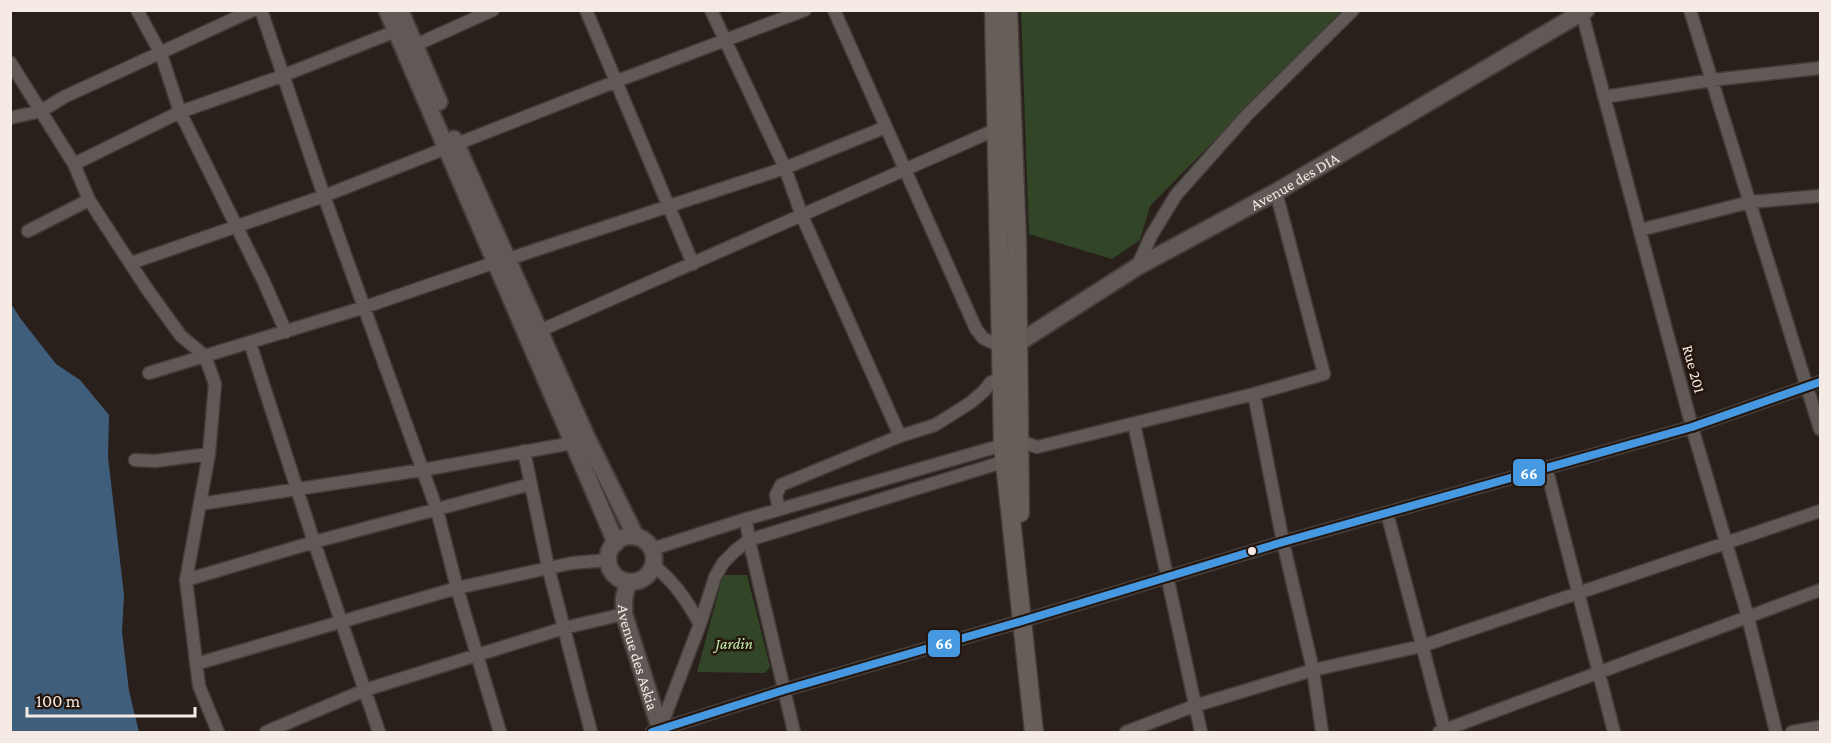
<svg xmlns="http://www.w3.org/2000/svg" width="1831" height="743" font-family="'Crimson Pro',serif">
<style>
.green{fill:#324526}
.water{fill:#3f5e7c}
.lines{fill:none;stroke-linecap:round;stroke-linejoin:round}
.street-casing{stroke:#423b38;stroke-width:15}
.secondary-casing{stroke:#423b38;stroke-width:20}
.primary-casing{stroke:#423b38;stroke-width:21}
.street{stroke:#605955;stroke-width:12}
.secondary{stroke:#605955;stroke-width:16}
.primary{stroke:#685e58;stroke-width:18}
.bus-1-casing{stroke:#24150d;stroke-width:12}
.bus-1{stroke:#4699e1;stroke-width:8}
.bus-dot{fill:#f6eae5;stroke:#24150d;stroke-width:2}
.labels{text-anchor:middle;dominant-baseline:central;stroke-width:5;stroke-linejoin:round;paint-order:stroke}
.street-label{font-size:16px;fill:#f6eae5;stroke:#24150d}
.park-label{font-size:16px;font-style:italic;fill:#c1edac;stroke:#24150d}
.line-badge{stroke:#24150d;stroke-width:2}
.badge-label{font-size:16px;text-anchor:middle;font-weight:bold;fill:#fff}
</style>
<rect width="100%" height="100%" fill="#29201c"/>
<path class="green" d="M1021,11h321l-192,195 -10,34 -28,19 -83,-25z
M723,575h24l23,92 -5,6 -68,-1z"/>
<path class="water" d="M10,302l10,16 36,46 24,16 29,35 -1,42 16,138 -2,37 7,59 10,41h-128z"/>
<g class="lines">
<g class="street-casing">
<path id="street" d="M137,10l24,44 19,58 83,168 23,52
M261,10l63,186 113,314 20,78 43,144
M586,10l107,254
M711,10l74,158 17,48 98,220
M834,10l142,319 7,9 19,9
M1690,10l130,419
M1582,13l110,414 56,190 28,115
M409,48l84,-38
M10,62l64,102 15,36 58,89 34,47 24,20 10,28 -6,70 -23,126 13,106 19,46
M1604,97l108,-17 108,-12
M10,118l31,-7 23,-14 189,-87
M74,164l106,-52 102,-36 114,-45
M1640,230l110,-28 70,-6
M28,231l61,-31
M508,259l277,-91 101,-41
M131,263l193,-67 293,-115 188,-71
M1137,267l14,-31 25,-41 71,-80 106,-105
M539,331l458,-202
M250,343l64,199 65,190
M149,373l216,-66 131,-45
M1254,394l29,148 30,128 9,62
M1134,424l67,308
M524,451l24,116 43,165
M135,460l20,1 54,-7
M1546,467l68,265
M200,504l222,-34 151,-27
M779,509l-3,-14 5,-10 119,-49 35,-11 35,-22 14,-12 7,-9 11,-3
M1387,513l58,219
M746,519l3,21 45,192
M652,549l94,-30 257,-74 17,-4 17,6 217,-53 70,-20 -48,-182
M653,565c21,16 34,36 47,59
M186,580l128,-38 217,-58
M196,664l261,-76 115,-25 37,-3
M660,729l40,-105 15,-47 8,-14 12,-12 14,-11 260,-80
M266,732l99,-42 199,-62 60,-14
M652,732l132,-42 238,-69 261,-79 409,-115 128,-45
M1126,732l68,-26 119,-36 109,-24 398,-135
M1439,732l381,-142
M1792,732l28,-5"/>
</g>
<g class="secondary-casing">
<g id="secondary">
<path d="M387,10l229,533"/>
<path d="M400,10l39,92"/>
<path d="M454,139l133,299 49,99"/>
<path id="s1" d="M1006,346l12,-3 119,-76 139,-75 310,-182"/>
<circle cx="631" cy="559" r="23"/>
<path id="s2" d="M628,582l-4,16v16l37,118"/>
</g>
</g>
<g class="primary-casing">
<path id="primary" d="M994,10l9,435 31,287
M1008,10l9,231 3,272"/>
</g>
<use href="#street" class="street"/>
<use href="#secondary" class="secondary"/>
<use href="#primary" class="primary"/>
<g class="bus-1-casing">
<path id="bus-1" d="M652,732l132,-42 238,-69 261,-79 409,-115 128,-45"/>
</g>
<use href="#bus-1" class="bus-1"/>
</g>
<circle class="bus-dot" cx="1252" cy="551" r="5"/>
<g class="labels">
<g class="street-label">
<text stroke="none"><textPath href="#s1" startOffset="333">Avenue des DIA</textPath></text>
<text transform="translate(1694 369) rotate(75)">Rue 201</text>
<text stroke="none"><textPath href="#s2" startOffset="78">Avenue des Askia</textPath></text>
</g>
<g class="park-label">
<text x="734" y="643">Jardin</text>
</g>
</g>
<g class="line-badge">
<rect x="1512" y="458" width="34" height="29" rx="6" fill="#4699e1"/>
<rect x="927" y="629" width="34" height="29" rx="6" fill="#4699e1"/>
</g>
<g class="badge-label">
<text x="1529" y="479">66</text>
<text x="944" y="649">66</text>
</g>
<rect width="1831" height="743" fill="none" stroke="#f6eae5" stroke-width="24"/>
<path d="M27 707v9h168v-9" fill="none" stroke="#f6eae5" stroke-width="3"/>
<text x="36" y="707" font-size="18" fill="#f6eae5" stroke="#24150d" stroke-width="4.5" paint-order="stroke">100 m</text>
</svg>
